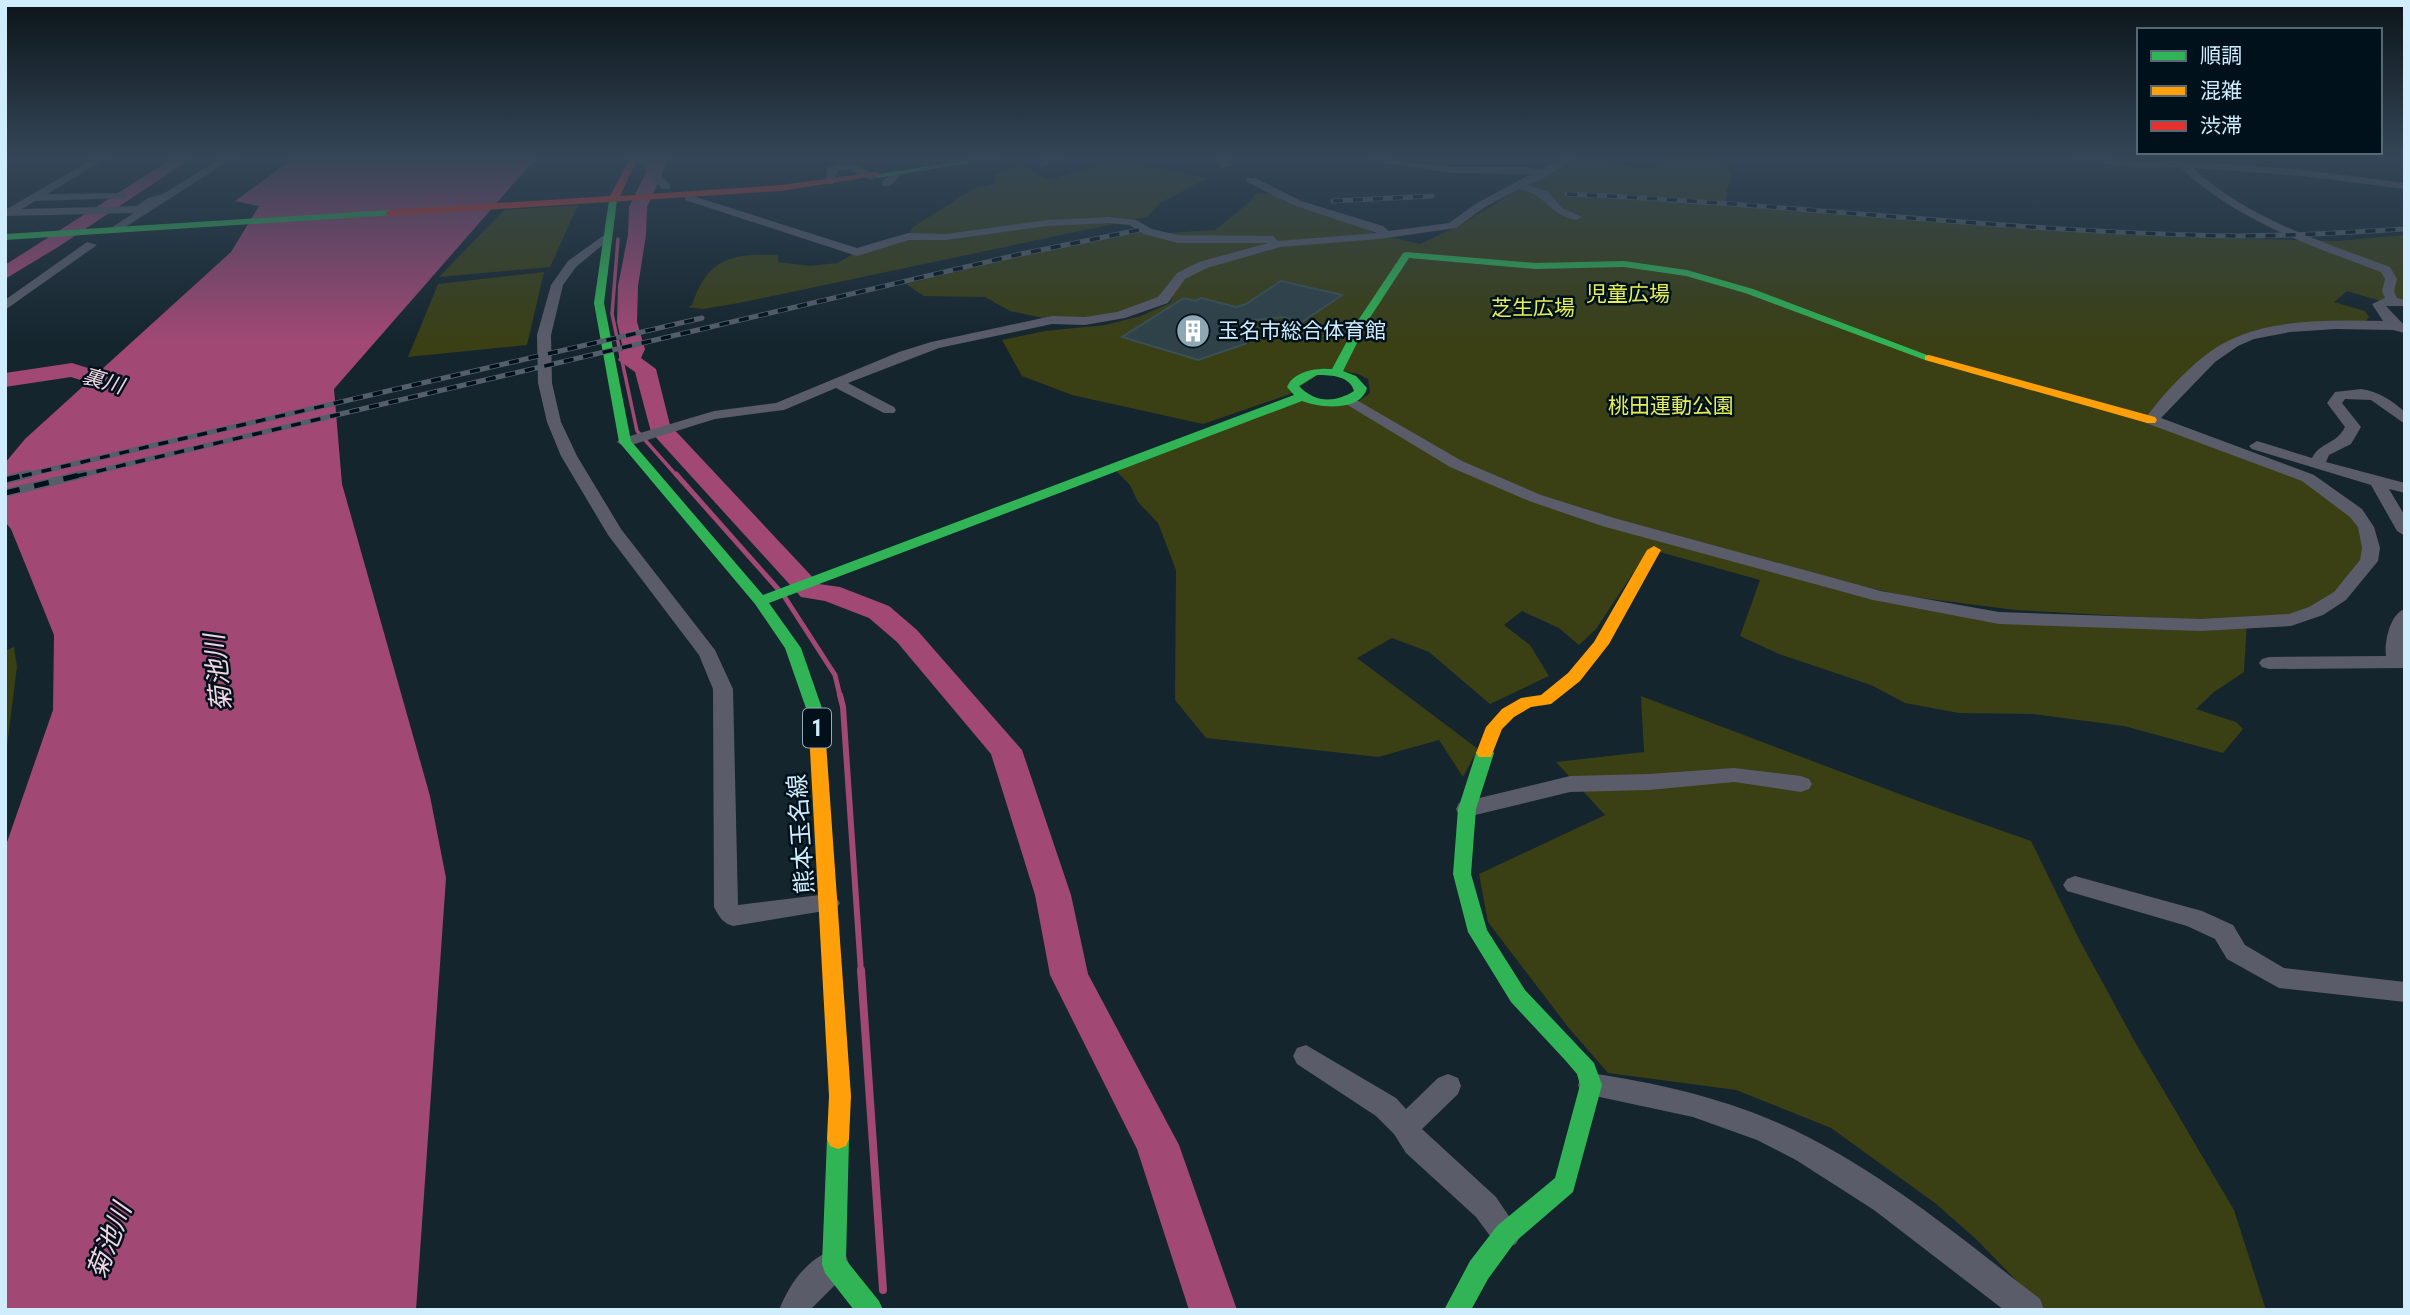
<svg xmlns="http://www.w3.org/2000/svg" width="2410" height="1315" font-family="'Roboto Condensed','Noto Sans JP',sans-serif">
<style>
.green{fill:#3a3f14}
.water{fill:#a24875}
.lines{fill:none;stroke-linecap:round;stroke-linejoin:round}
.stream-far3{stroke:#a24875;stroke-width:3.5}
.stream-far2{stroke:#a24875;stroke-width:5}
.stream-far1{stroke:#a24875;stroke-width:6}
.stream{stroke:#a24875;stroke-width:8}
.river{fill:#a24875;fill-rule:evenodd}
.building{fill:#2e4248;stroke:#3a5058;stroke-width:2}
.street{fill:#5a5c6a;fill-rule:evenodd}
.fast{fill:#30b455;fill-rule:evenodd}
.slow{fill:#ff9f0a;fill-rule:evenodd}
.jam{fill:#e5322d;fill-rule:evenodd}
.rail-far1-casing{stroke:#555f6a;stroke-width:5}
.rail-casing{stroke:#555f6a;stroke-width:8}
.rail-far1{stroke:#00111c;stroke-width:3.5;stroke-dasharray:10;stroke-linecap:butt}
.rail{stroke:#00111c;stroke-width:5;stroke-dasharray:15;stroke-linecap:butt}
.labels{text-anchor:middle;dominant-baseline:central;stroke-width:5;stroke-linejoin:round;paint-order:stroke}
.far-park-label{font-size:21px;fill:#e6ee55;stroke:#00111c}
.far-poi-label{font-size:21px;fill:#d0edfd;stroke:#00111c;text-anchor:start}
.far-water-label{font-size:21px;font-style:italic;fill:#f2d5e0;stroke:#00111c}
.shield{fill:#00111c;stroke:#92abba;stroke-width:2}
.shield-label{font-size:23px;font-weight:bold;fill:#d0edfd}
.street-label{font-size:24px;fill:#d0edfd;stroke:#00111c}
.water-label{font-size:26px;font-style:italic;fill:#f2d5e0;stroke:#00111c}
</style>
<rect width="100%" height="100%" fill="#14252e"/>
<path class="green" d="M1584,158l67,11 18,-11h54l9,16 -5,15 -2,17 441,31 172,4 67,-6v66l-21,1 -37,-11 -13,11 31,9 4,6 -6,8 -102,8 -28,10 -81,77 168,66 36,27 15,35 -31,48 -49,24h-97l-179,-10 -109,-14 -141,-31 234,53 248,3 -3,51 -30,20 -18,17 40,13 7,7 -20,24 -99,-27 -91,-12 -74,-1 -54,-10 -34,-18 -92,-31 -39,-18 20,-56 -111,-31 -53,80 -17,16 -20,-17 -37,-17 -18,14 26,20 19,31 -59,28 -61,-52 -37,-14 -35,20 121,91 -15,28 -24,-37 -61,17 -172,-19 -31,-38 1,-130 -18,-47 -20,-21 -8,-17 -17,-17 184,-69 59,4 14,-10 -2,-14 -10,-5 -31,-6 -37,26 -87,30 -131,-29 -50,-19 -20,-36 43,-9 60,-6 36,-9 29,-13 7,-15 -14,12 -43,15 -68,5 -42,-9 -25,-14 -61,-1 -18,-12 128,-31 118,-23 16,3 47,-3 37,-30 2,-6 21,-1 6,7 82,25 10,8 47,11 40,-19 56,-34z
M1124,162l84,16 -48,25 -13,14 -408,86 -36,6 -15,-2 4,-2c15,-47 40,-52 86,-50v7l32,4 27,-3 20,-11 51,-16 5,-9 60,-38 22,-6 -1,-8 28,-10 27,15 47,-14z
M578,205l-28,62 -111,10 65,-67z
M544,272l-17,73 -119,12 30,-73z
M14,647l3,20 -12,95v-111z
M1641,696l277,105 113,40 48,98 56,103 99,168 32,100h-221l-68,-70 -42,-37 -104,-75 -95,-38 -128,-17 -40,-46 -80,-105 -9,-48 126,-59 -49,-53 88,-10z"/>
<path class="water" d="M294,158h242l-202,231 8,95 88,312 16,82 -30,432h-411v-462l48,-138 1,-75 -43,-106 -6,-7v-59l20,-24 206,-187 28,-46 -24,-5z"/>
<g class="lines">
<path class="stream-far3" d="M618,239l-6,75 25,117 40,45"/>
<path class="stream-far2" d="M676,474l102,115
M784,596l51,79 5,21"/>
<path class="stream-far1" d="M840,695l3,12 18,265"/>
<path class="stream" d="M861,970l22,320"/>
<path class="river" d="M173,158h19l-134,89 -53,32v-14z
M653,158h16l-22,49 -1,28 -8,51 -1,36 8,27 -4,9 15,11 14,56 149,159 21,3 49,19 28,24 105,120 49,145 17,79 91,171 58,165h-48l-52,-161 -87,-174 -15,-80 -44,-141 -94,-112 -28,-24 -44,-17 -24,-4 -150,-165 -16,-60 -17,-12 5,-11 -6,-27 1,-36 10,-51 1,-28z
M72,363l70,22 3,5 -3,5 -8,2 -63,-20 -66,10v-14z"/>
</g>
<path class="building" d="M1281,281l61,14 -40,27 -19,-5 -28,3v13l-10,11 -47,16 -76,-23 62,-39 11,3 6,-3 35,9 10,-3z"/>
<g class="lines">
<path class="street" d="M95,158h12l-60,36 75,-1 4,1v4l-91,3 -13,8 115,-3 11,-8 15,-4 58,-36h12l-117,75 -10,-2 28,-18 -129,3v-6z
M636,158h10l24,27v4h-8z
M1050,158h14l-22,9 -5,-3z
M1215,158h10l5,8 -9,2z
M1373,158l78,9h74l15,3 24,-12h12l-28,18 -20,9 19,6 15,17 20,9 -6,3c-28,-5 -27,-24 -57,-31l-34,18 -29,21 -77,11 -99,8 -73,21 -22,11 -17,24 -43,15 -40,7 -33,-1 -113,24 -91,35 46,24 2,3 -2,3h-10l-48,-25 -52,22 -69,9 -90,28 -8,-5 3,-3 94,-28 62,-8 123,-51 32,-10 121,-26 33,1 32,-5 41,-15 19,-24 22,-11 69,-19h-90l-34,-9 -15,-9 -20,-2 -62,3 -101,14h-37l-52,16 -172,-56v-4h8l164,52 51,-15 38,1 101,-14 62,-3 27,3 16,9 26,6 95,1 5,5 99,-8 -84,-28 -46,-23v-4h8l46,23 82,25 6,5 60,-8 28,-20 54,-29 -80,-1 -74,-11z
M2074,158l69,4 44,-1 117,9 101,13v6l-101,-13 -111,-8c53,50 130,74 197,99l7,12 -3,12 3,7 8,2v6h-19l19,20v7l-12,-3 -57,-1 -46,3 -36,7 -16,7 -23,16 -54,56 153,57 48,34 12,18 6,21 -2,13 -32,39 -23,15 -32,11 -90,5 -202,-7 -126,-24 -271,-74 -73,-25 -79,-34 -109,-66 7,-4 5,1 109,63 79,34 73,23 267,73 118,21 202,7 88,-5 20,-7 25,-15 26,-32 2,-12 -4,-21 -8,-10 -48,-36 -156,-58 -2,-3c20,-27 55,-66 86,-80 46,-22 104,-20 153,-19l-11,-17 13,-6 -3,-7 3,-12 -4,-7c-70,-26 -146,-52 -201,-105l-37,1 -64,-7z
M838,164l23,3 15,10 -5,3 -21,-10h-12l-5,14h-8l2,-16z
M893,171l9,2 -12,13h-8v-4z
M607,233l6,3 -2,2 -35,29 -13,18 -12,50 1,48 9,39 16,34 44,73 94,121 18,39 5,216 90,-11 8,3 4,6 -4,6 -103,17c-10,-3 -14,-9 -19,-19l-1,-218 -14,-34 -91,-120 -47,-79 -14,-34 -9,-39 -1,-48 14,-50 17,-24z
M87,242l10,3 -92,65v-10z
M2361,389c19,3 30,11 44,23v12l-34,-24 -26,-1 -3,4 19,24 -10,17 -22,11 -3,7 79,21v10l-16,-4 16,27v20l-8,-5 -26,-46 -119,-36 -3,-3 8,-5 55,17c9,-17 24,-13 33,-31l-18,-24 8,-11z
M2405,609v59l-136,1 -7,-2 -3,-4 3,-4 7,-2 117,-1c-2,-13 4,-43 19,-47z
M1734,768l67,8 8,3 3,5 -3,5 -8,3 -67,-10 -85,8 -79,2 -103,25 -8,-2 -3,-6 3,-6 8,-2 103,-25 79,-2z
M2075,876l127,35 31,14 12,20 39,23 121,14v20l-126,-14 -52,-29 -12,-20 -28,-13 -120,-35 -4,-6 4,-6z
M1306,1045l90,53 10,11 32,-31 10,-4 10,4 3,8 -3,8 -36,35 74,68 25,37 -5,10 -10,4 -10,-4 -20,-27 -70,-64 -12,-19 -18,-18 -79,-52 -4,-8 4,-8z
M1591,1073c64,10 125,23 185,49 97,42 181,113 264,177l4,11h-40l-130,-100 -78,-50 -39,-20 -64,-23 -112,-24 -3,-8 3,-8z
M834,1249l11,4 4,11 -4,11 -35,35h-31c11,-27 27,-50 55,-61z"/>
<path class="fast" d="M980,158h20l-123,20 -4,-3z
M613,197l4,3 -13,103 27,138 132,154 531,-200 -7,-8c7,-16 29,-19 45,-18l27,-50 44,-66 3,-1 129,11 89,-2 63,9 66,19 182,69 -10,2 -180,-67 -59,-17 -62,-9 -89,2 -126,-11 -40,61 -26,52 13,5 11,12c-6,24 -48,20 -65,13l-533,202 32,45 23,66 -8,5 -8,-5 -23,-66 -30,-44 -136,-162 -25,-139 15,-103zM1317,375c15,0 33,1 37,16 -19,12 -39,12 -55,-5z
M390,210l5,3 -2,2 -388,25v-6z
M1485,747l6,2 3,4 -18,56 -5,65 16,56 38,60 69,73 8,22 -29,107 -58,50 -27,37 -17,31h-27l26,-49 27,-35 58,-48 25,-93 -3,-11 -12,-14 -54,-58 -43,-70 -15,-58 5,-65 18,-56 3,-4z
M838,1129l8,3 3,7 -3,121 33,41 4,9h-29l-29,-37 -3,-9 5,-125 3,-7z"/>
<path class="slow" d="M1929,355l226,62 2,3 -2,3h-8l-222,-63v-4z
M1654,546l7,4 -52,94 -29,37 -29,23 -20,3 -17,10 -12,12 -11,28h-12l-3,-4 10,-26 16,-18 19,-11 20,-3 27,-22 26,-31 53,-92z
M816,709l8,5 27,382 -2,43 -3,7 -8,3 -8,-3 -3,-7 2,-43 -21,-382z"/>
<path class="jam" d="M630,158h8l-18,38 161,-11 96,-13 4,3 -100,16 -391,25 -5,-3 5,-3 220,-14z"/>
<g class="rail-far1-casing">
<path id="rail-far1" d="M1567,194c209,9 417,35 626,41 71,3 141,-2 212,-6
M1333,201l99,-5
M22,476l680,-158
M77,476l944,-222 118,-24"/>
</g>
<g class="rail-casing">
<path id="rail" d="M5,480l24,-6
M5,493l79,-19"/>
</g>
<use href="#rail-far1" class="rail-far1"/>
<use href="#rail" class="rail"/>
</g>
<linearGradient id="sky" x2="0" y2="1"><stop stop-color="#0b1419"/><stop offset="0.46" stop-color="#344657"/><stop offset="1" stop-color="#344657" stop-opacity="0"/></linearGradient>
<rect width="2410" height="342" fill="url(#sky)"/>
<defs>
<g id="building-disc" transform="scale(1.75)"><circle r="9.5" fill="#8ea7b5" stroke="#00111c"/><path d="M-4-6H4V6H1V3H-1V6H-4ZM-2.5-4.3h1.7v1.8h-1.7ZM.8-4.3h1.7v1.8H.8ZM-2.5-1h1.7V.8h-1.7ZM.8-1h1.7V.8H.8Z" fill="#fff"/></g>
</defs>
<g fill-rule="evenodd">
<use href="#building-disc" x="1193" y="331"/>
</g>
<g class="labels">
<g class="far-park-label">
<text x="1628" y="294">児童広場</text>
<text x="1533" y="308">芝生広場</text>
<text x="1671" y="406">桃田運動公園</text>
</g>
<g class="far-poi-label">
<text x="1218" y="331">玉名市総合体育館</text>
</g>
<g class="far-water-label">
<text transform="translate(103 381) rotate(16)">裏川</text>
</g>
<rect class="shield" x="803" y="708.5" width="28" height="39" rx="5"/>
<g class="shield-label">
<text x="817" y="728">1</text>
</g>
<g class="street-label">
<text transform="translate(801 834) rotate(-94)">熊本玉名線</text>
</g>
<g class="water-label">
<text transform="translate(218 673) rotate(-96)">菊池川</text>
<text transform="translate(109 1241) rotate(-69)">菊池川</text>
</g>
</g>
<rect width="2410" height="1315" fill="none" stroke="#d0edfd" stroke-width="14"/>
<rect x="2137" y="28" width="245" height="126" fill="#00111c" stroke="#536976" stroke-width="2"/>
<rect x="2151" y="51" width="35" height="10" fill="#30b455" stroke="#536976" stroke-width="2"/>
<text x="2200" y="63" font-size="21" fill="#d0edfd">順調</text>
<rect x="2151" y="86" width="35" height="10" fill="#ff9f0a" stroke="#536976" stroke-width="2"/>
<text x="2200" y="98" font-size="21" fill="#d0edfd">混雑</text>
<rect x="2151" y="121" width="35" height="10" fill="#e5322d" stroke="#536976" stroke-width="2"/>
<text x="2200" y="133" font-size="21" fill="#d0edfd">渋滞</text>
</svg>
